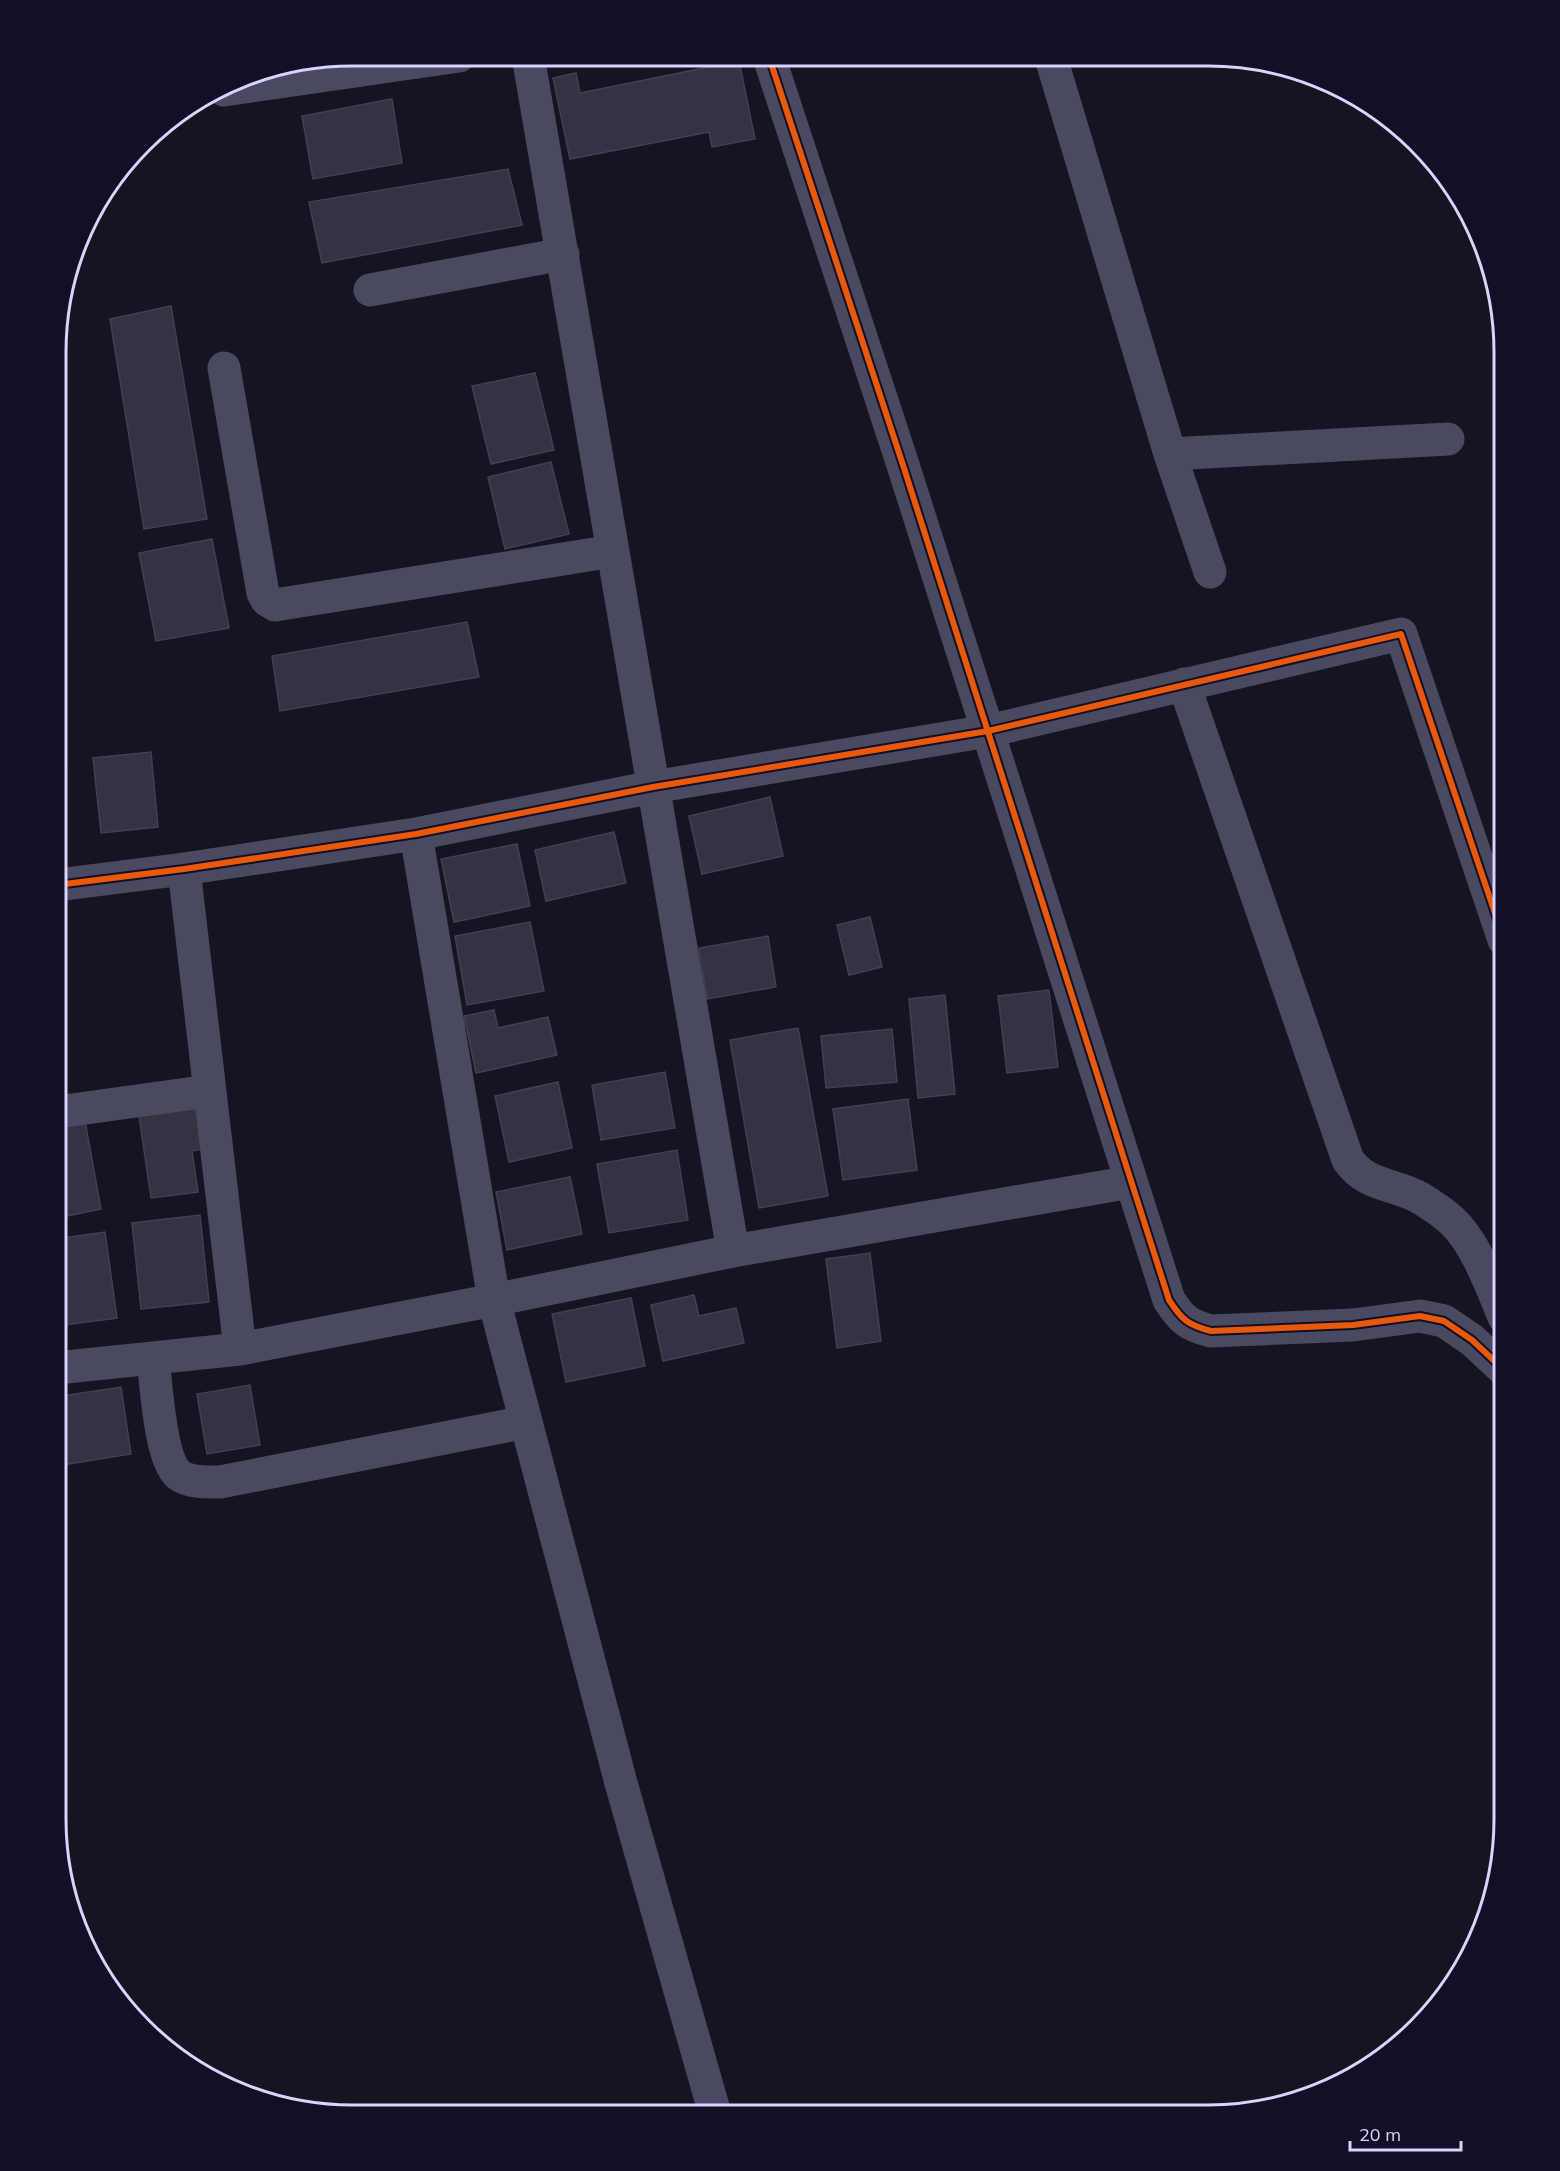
<svg xmlns="http://www.w3.org/2000/svg" width="1560" height="2171" font-family="Mulish,sans-serif">
<style>
.building{fill:#343243;stroke:#433f54;stroke-width:1.5}
.lines{fill:none;stroke-linecap:round;stroke-linejoin:round}
.minor{stroke:#4a4962;stroke-width:33}
.cycleway-casing{stroke:#130f26;stroke-width:10}
.cycleway{stroke:#e8590c;stroke-width:6}
.rim{fill:none;stroke:#d9d4ff;stroke-width:3}
</style>
<rect width="100%" height="100%" fill="#161421"/>
<path class="building" d="M739,61l16,78 -43,8 -3,-15 -139,27 -17,-81 23,-5 4,20z
M392,99l10,64 -89,16 -11,-63z
M508,169l14,56 -200,38 -13,-61z
M171,306l36,213 -63,10 -34,-210z
M535,373l19,77 -63,14 -19,-78z
M551,462l18,72 -64,15 -17,-72z
M212,539l17,89 -73,13 -17,-88z
M467,622l12,55 -199,34 -8,-55z
M151,752l7,75 -57,6 -8,-75z
M770,797l13,59 -81,18 -13,-58z
M614,832l12,51 -80,18 -11,-51z
M517,844l13,62 -76,16 -13,-63z
M870,917l12,50 -33,8 -12,-50z
M530,922l14,69 -77,14 -12,-69z
M768,936l8,51 -69,12 -8,-51z
M1049,990l9,77 -51,6 -9,-77z
M945,995l10,99 -37,4 -9,-99z
M494,1010l4,18 50,-11 9,38 -81,18 -12,-57z
M798,1028l30,168 -69,12 -29,-168z
M892,1029l5,53 -71,6 -5,-52z
M665,1072l10,56 -74,12 -9,-55z
M558,1082l14,66 -63,14 -14,-66z
M908,1099l9,71 -74,10 -10,-71z
M201,1106l7,42 -16,3 6,41 -47,6 -12,-82z
M85,1121l16,88 -44,9v-92z
M677,1150l11,70 -79,13 -12,-69z
M570,1177l12,57 -75,16 -11,-58z
M200,1215l9,87 -68,7 -9,-86z
M105,1232l12,86 -61,8v-87z
M870,1253l11,88 -44,7 -11,-89z
M694,1295l5,21 37,-8 8,35 -81,18 -12,-56z
M631,1298l14,68 -79,16 -14,-68z
M250,1385l10,60 -53,9 -10,-60z
M121,1387l10,67 -75,12v-69z"/>
<g class="lines">
<path class="minor" d="M528,56l205,1195
M769,57l134,408 266,835c13,20 19,25 42,31l142,-6 67,-9 24,5 28,19 32,30
M1051,58l119,396 40,118
M224,90l235,-34
M370,290l193,-36
M224,368l39,225 4,7 8,5 338,-54
M1170,454l278,-15
M1184,684l164,476c19,27 46,23 72,38 10,6 22,14 31,22 24,21 41,68 53,97
M416,834l78,466 127,483 94,331
M184,869l56,480
M57,885l127,-16 232,-35 237,-47 335,-56 413,-97 103,306
M57,1112l152,-21
M153,1358c3,25 7,102 26,117 11,8 28,7 41,7l306,-60
M56,1368l184,-19 254,-49 239,-49 398,-69"/>
<g class="cycleway-casing">
<path id="cycleway" d="M769,57l134,408 266,835c13,20 19,25 42,31l142,-6 67,-9 24,5 28,19 32,30
M57,885l127,-16 232,-35 237,-47 335,-56 413,-97 103,306"/>
</g>
<use href="#cycleway" class="cycleway"/>
</g>
<path d="M0 0H1560V2171H0ZM352 66H1208A286 286 0 0 1 1494 352V1819A286 286 0 0 1 1208 2105H352A286 286 0 0 1 66 1819V352A286 286 0 0 1 352 66Z" fill="#130f26" fill-rule="evenodd"/>
<path class="rim" d="M352 66H1208A286 286 0 0 1 1494 352V1819A286 286 0 0 1 1208 2105H352A286 286 0 0 1 66 1819V352A286 286 0 0 1 352 66Z"/>
<path d="M1350 2141v9h111v-9" fill="none" stroke="#d9d4ff" stroke-width="3"/>
<text x="1359" y="2141" font-size="18" fill="#d9d4ff" stroke="#130f26" stroke-width="4.5" paint-order="stroke">20 m</text>
</svg>
